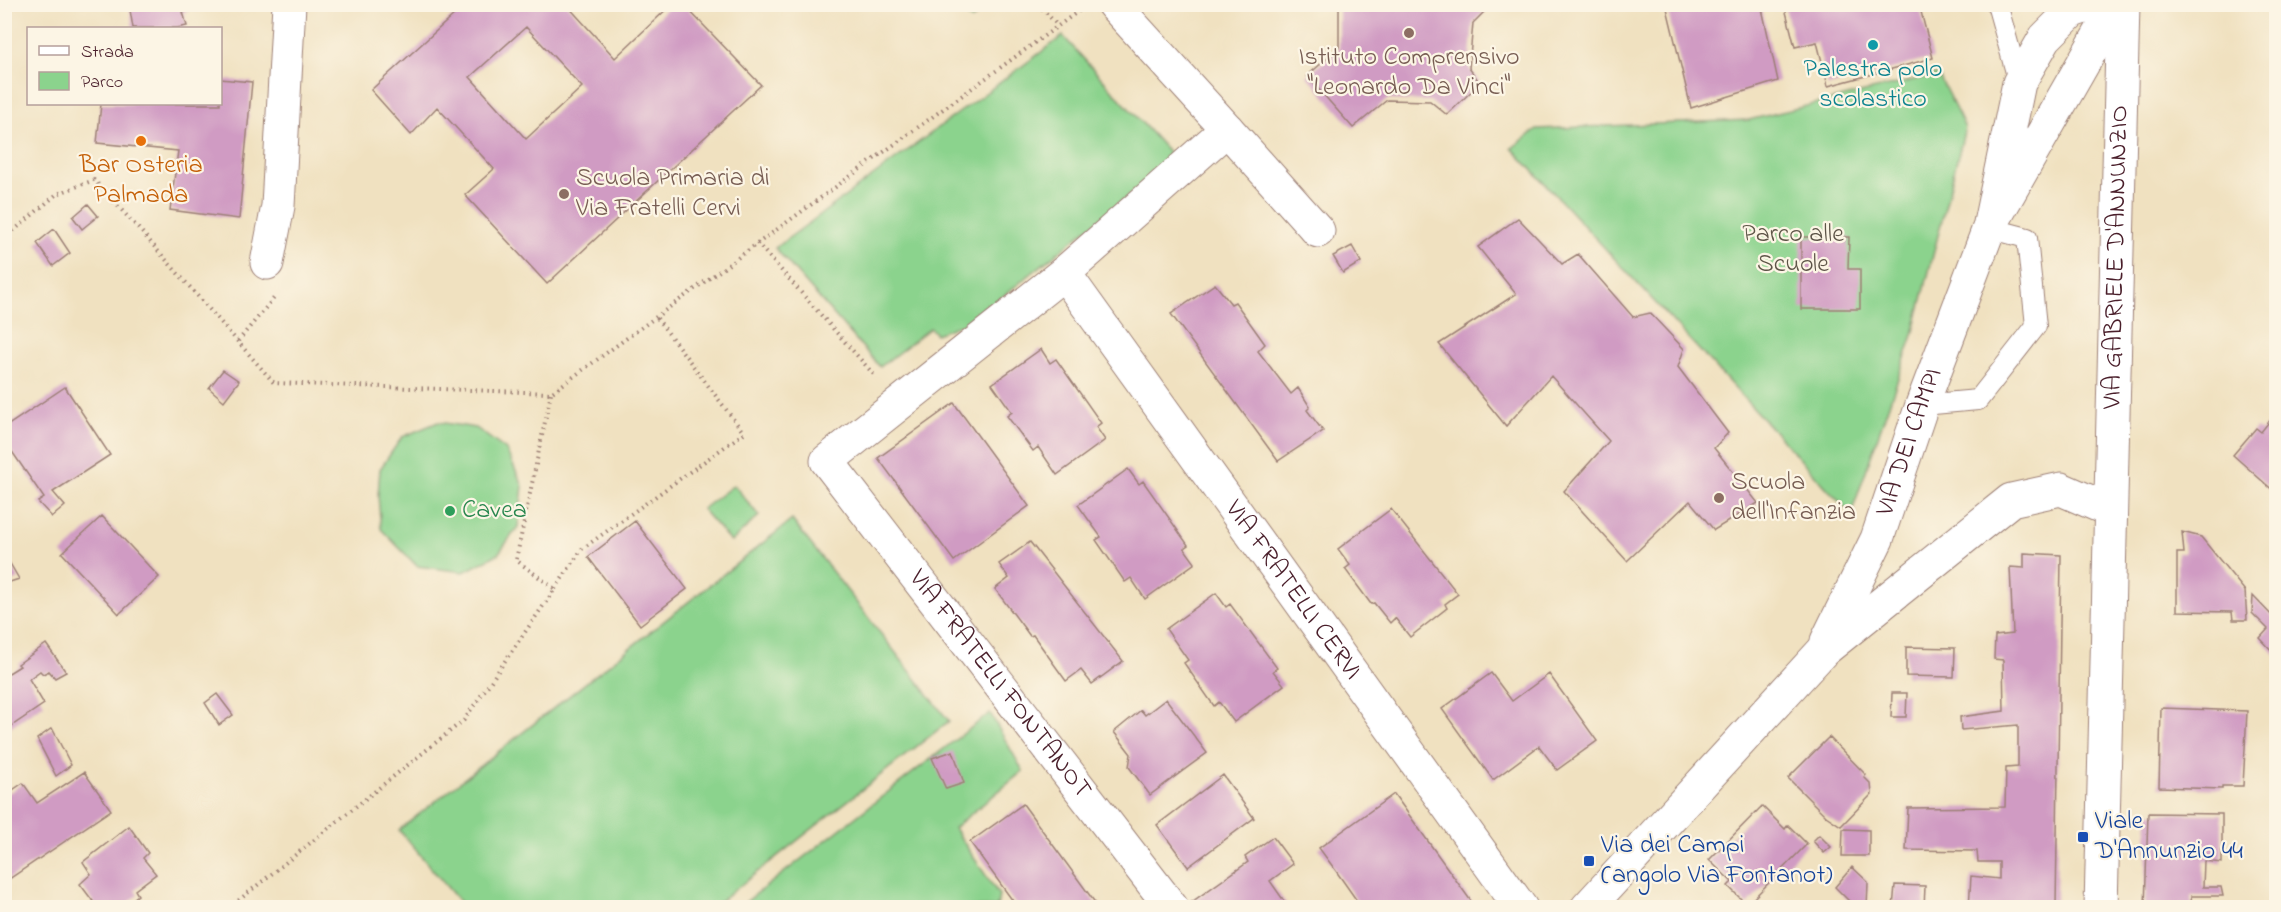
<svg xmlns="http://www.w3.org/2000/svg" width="2281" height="912" font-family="'Indie Flower',sans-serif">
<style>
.green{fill:#8bd38d;stroke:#6a795c;stroke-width:1.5}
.building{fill:#d09bc3;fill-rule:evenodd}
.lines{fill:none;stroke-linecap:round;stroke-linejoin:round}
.lane-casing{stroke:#9d8076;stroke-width:22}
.street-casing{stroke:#9d8076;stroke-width:35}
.secondary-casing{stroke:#9d8076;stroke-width:35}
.path{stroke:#9d8076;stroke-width:4;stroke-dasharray:1.5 4.5;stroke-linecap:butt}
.lane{stroke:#fff;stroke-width:20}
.street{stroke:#fff;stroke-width:33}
.secondary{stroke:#fff;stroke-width:33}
.education-dot{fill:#8d6e63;stroke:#fcf5e5;stroke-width:2}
.culture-dot{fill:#0f9aa8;stroke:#fcf5e5;stroke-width:2}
.food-dot{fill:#e8710a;stroke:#fcf5e5;stroke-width:2}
.leisure-dot{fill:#2e9e5b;stroke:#fcf5e5;stroke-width:2}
.transit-dot{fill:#1a4fb4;stroke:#fcf5e5;stroke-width:2}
.labels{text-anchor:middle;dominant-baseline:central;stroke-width:4.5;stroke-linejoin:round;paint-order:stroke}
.education-label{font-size:26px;fill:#785e54;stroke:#fcf5e5;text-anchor:start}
.culture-label{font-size:26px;fill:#0d838f;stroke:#fcf5e5}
.food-label{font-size:26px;fill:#c56008;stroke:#fcf5e5}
.park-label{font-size:26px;fill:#5e5548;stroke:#fcf5e5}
.street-label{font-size:26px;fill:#4a1f2b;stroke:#fcf5e5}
.leisure-label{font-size:26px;fill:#27864d;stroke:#fcf5e5;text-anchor:start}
.transit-label{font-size:26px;fill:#164399;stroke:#fcf5e5;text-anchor:start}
</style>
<rect width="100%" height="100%" fill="#fcf5e5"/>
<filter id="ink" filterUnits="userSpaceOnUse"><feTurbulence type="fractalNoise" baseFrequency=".0167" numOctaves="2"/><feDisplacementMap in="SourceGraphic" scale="12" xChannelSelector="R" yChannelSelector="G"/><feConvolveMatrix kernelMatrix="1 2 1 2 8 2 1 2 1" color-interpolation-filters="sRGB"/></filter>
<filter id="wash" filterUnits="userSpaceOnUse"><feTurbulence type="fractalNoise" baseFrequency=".008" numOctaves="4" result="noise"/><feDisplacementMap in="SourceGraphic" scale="24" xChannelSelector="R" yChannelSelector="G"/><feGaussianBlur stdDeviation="1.35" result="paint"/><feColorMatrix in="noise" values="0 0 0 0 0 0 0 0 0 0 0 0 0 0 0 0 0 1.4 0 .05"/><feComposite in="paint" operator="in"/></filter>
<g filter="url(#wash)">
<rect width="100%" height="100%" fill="#f0e1c0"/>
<path class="green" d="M957,5h33l-19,15z
M1063,36l112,123 -202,161 -37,14 -6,-6 -50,39 -105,-119z
M1938,74l27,54 -52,207 -62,179 -339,-366 25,-19 212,-9z
M438,422l38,6 30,22 17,36 -5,41 -20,27 -34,18 -47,-6 -36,-37 -3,-33 2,-27 22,-32z
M734,485l25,31 -28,26 -29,-33z
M792,520l157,201 -236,186h-249l-65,-77z
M990,713l33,58 -69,57 45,67 -2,12 -259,1z"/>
<g id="blocks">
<path class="building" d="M129,4h58l2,7 -6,1 4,14 -10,2h-44z
M466,4h100l49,54 57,-54h11l78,81 -214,199 -82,-89 29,-26 -57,-62 -26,28 -40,-45zM526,27l56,60 -56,52 -56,-62z
M1339,4h153l-19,19 -4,45 11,15 -33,32 -17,-14 -43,-1 -34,28 -46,-52 32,-28z
M1666,4h95l17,77 -87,27z
M1784,4h135l14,54 -105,28 -11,-44 -22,5z
M220,79l32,3 -13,137 -69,-9 8,-59 -81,-8 4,-39h119z
M88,204l10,12 -16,13 -9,-12z
M1518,218l44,46 16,-10 55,63 17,-4 34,36 -6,18 50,66 -14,15 44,55 -44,27 -24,-29 -63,60 -63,-70 45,-50 -58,-65 -45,50 -67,-82 77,-50 -38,-47z
M54,229l16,24 -17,13 -16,-23z
M1801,237h48l-1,32h12v40h-59z
M1352,246l9,16 -18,11 -10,-17z
M1215,284l16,20 4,-2 30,42 -7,7 33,43 7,-6 12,19 -3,3 16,21 -45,30 -107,-147z
M1041,349l9,14 6,-4 45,64 -5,4 9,13 -48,35 -19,-28 -5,4 -26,-35 5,-4 -20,-28z
M223,370l16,11 -15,20 -15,-13z
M65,387l45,68 -57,37 12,14 -13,11 -14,-15 6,-4 -40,-58v-12z
M954,403l75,103 -75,55 -76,-103z
M2276,413v80l-43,-38 23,-27 5,4z
M1128,469l11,15 4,-3 45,64 -4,3 11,15 -50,36 -14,-21 -6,4 -29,-42 5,-3 -23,-32z
M1391,509l67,85 -13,10 2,4 -37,29 -15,-19 -5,5 -16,-20 -3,1 -26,-35 5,-4 -12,-16z
M102,516l57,61 -40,37 -57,-61z
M635,521l52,68 -47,36 -52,-68z
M2182,532l19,5 44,54 2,29h-14l-1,-8 -55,-1v-58h7z
M1030,542l93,119 -31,23 -11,-14 -15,11 -33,-46 -3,1 -35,-47 14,-11 -10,-14z
M4,553l15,26 -15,5z
M2024,553l37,2 -5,353h-87l2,-32 28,3v-17h-21l-1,-11 -71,-1 2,-42 97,-1 1,-39 12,-1v-42l-57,5 -1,-13 44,-6 -1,-51 -9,-1 1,-23 18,-2 -3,-67 14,1z
M1216,593l10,14 4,-3 47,64 -4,3 11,14 -50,37 -15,-20 -5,4 -30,-43 4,-3 -22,-31z
M2253,596l23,24v35l-16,-17 8,-9 -16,-16z
M46,644l20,28 -11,6 -6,-7 -6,3 -3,-3 -11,8 15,25 -40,27v-55l16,-10 -2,-2z
M1906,647l49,1 -1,29 -48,-1z
M1491,673l21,28 37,-27 48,67 -40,29 -18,-24 -46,34 -51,-71z
M1892,693h15l-1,24h-15z
M217,694l16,21 -14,10 -14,-22z
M1166,699l41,54 -57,42 -21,-28 2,-13 -17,-22 27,-22 4,5z
M2161,708l86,3 -4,75h-21v3l-63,-2z
M52,728l19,37 -15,11 -19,-37z
M1829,737l37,38 -2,2 7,7 1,10 -31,32 -15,-10 -38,-38z
M953,751l11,32 -18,6 -14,-31z
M84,772l27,38 -105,71 -2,-85 19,-13 14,20z
M1223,775l31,43 -66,49 -31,-42z
M1394,794l82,114h-114l-26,-37 -17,-23z
M1023,804l76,104h-81l-48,-66z
M1762,806l23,23 3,-4 19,19 -60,61 -19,-19 4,-4 -23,-22z
M2148,813l74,1v49l-18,-2 -1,26h18l2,9h-32l1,12h-47z
M129,826l19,27 -5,5 13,16 -21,16 3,5 -16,13h-24l-18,-24 11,-10 -8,-12z
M1843,829l26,1v26h-27z
M1819,835l12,12 -7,6 -11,-12z
M1273,837l20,27 -23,17 19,27h-97l-3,-4 59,-42 -3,-5z
M1852,867l16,15 -1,26h-11l-21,-21z
M1895,885l30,1 -1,22h-31z"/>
</g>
</g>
<g filter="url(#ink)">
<use href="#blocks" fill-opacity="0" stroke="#9d8076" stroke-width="1.5"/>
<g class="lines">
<g class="lane-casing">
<path id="lane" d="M1997,4l22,79
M1922,405l56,-5 58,-74 -9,-88 -38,-10"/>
</g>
<g class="street-casing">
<g id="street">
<path id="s1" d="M1113,4l114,125 -163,144 457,635"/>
<path d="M1227,129l91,102"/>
<path d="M267,263l11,-57 11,-202"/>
<path id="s2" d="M1064,273l-237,188 345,447"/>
</g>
</g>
<g class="secondary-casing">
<g id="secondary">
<path d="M2093,4l-21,7 -27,27 -26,45 -30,145 128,-224"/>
<path id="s3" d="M1827,641l50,-102 45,-134 67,-177"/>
<path d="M1587,908l236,-257 188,-151 50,-11 48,21"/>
<path id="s4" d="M2101,908l22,-904"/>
</g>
</g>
<path class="path" d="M1038,4l20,22
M4,239l53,-45 37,-14 45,49 135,154 277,10 529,-383
M757,243l119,134
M238,341l36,-43
M555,589l27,-40 162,-116 -88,-116
M229,908l235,-188 91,-131 -39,-29 35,-167"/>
<use href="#lane" class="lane"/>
<use href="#street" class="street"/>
<use href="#secondary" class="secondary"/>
</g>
</g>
<g class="education-dot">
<circle cx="1409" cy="33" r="6"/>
<circle cx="564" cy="194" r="6"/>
<circle cx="1719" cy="498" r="6"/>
</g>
<circle class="culture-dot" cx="1873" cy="45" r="6"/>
<circle class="food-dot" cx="141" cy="141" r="6"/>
<circle class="leisure-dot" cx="450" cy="511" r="6"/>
<g class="transit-dot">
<rect x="2077" y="831" width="12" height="12" rx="3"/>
<rect x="1583" y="855" width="12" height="12" rx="3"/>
</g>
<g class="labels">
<g class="education-label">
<text x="1409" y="58" text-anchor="middle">Istituto Comprensivo<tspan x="1409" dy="30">"Leonardo Da Vinci"</tspan></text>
<text x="576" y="179">Scuola Primaria di<tspan x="576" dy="30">Via Fratelli Cervi</tspan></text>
<text x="1731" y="483">Scuola<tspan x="1731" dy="30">dell'Infanzia</tspan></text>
</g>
<g class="culture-label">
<text x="1873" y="70">Palestra polo<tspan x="1873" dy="30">scolastico</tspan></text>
</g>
<g class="food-label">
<text x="141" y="166">Bar Osteria<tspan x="141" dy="30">Palmada</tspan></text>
</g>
<g class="park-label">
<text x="1793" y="235">Parco alle<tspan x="1793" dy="30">Scuole</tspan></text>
</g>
<g class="street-label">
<text stroke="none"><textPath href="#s4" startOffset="651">VIA GABRIELE D'ANNUNZIO</textPath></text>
<text stroke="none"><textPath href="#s3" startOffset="216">VIA DEI CAMPI</textPath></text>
<text stroke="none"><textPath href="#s1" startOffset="778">VIA FRATELLI CERVI</textPath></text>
<text stroke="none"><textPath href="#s2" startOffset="585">VIA FRATELLI FONTANOT</textPath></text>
</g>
<g class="leisure-label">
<text x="462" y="511">Cavea</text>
</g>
<g class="transit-label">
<text x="2095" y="822">Viale<tspan x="2095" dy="30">D'Annunzio 44</tspan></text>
<text x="1601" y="846">Via dei Campi<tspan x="1601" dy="30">(angolo Via Fontanot)</tspan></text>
</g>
</g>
<rect width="2281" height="912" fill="none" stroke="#fcf5e5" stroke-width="24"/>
<rect x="27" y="27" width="195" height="78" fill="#fcf5e5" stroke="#b59f9b" stroke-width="1.5"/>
<rect x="39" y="46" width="30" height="9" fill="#ffffff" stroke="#b59f9b" stroke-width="1.5"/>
<text x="81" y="57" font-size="18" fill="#4a1f2b">Strada</text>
<rect x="39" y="72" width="30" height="18" fill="#8bd38d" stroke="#b59f9b" stroke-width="1.5"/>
<text x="81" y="87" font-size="18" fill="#4a1f2b">Parco</text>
</svg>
